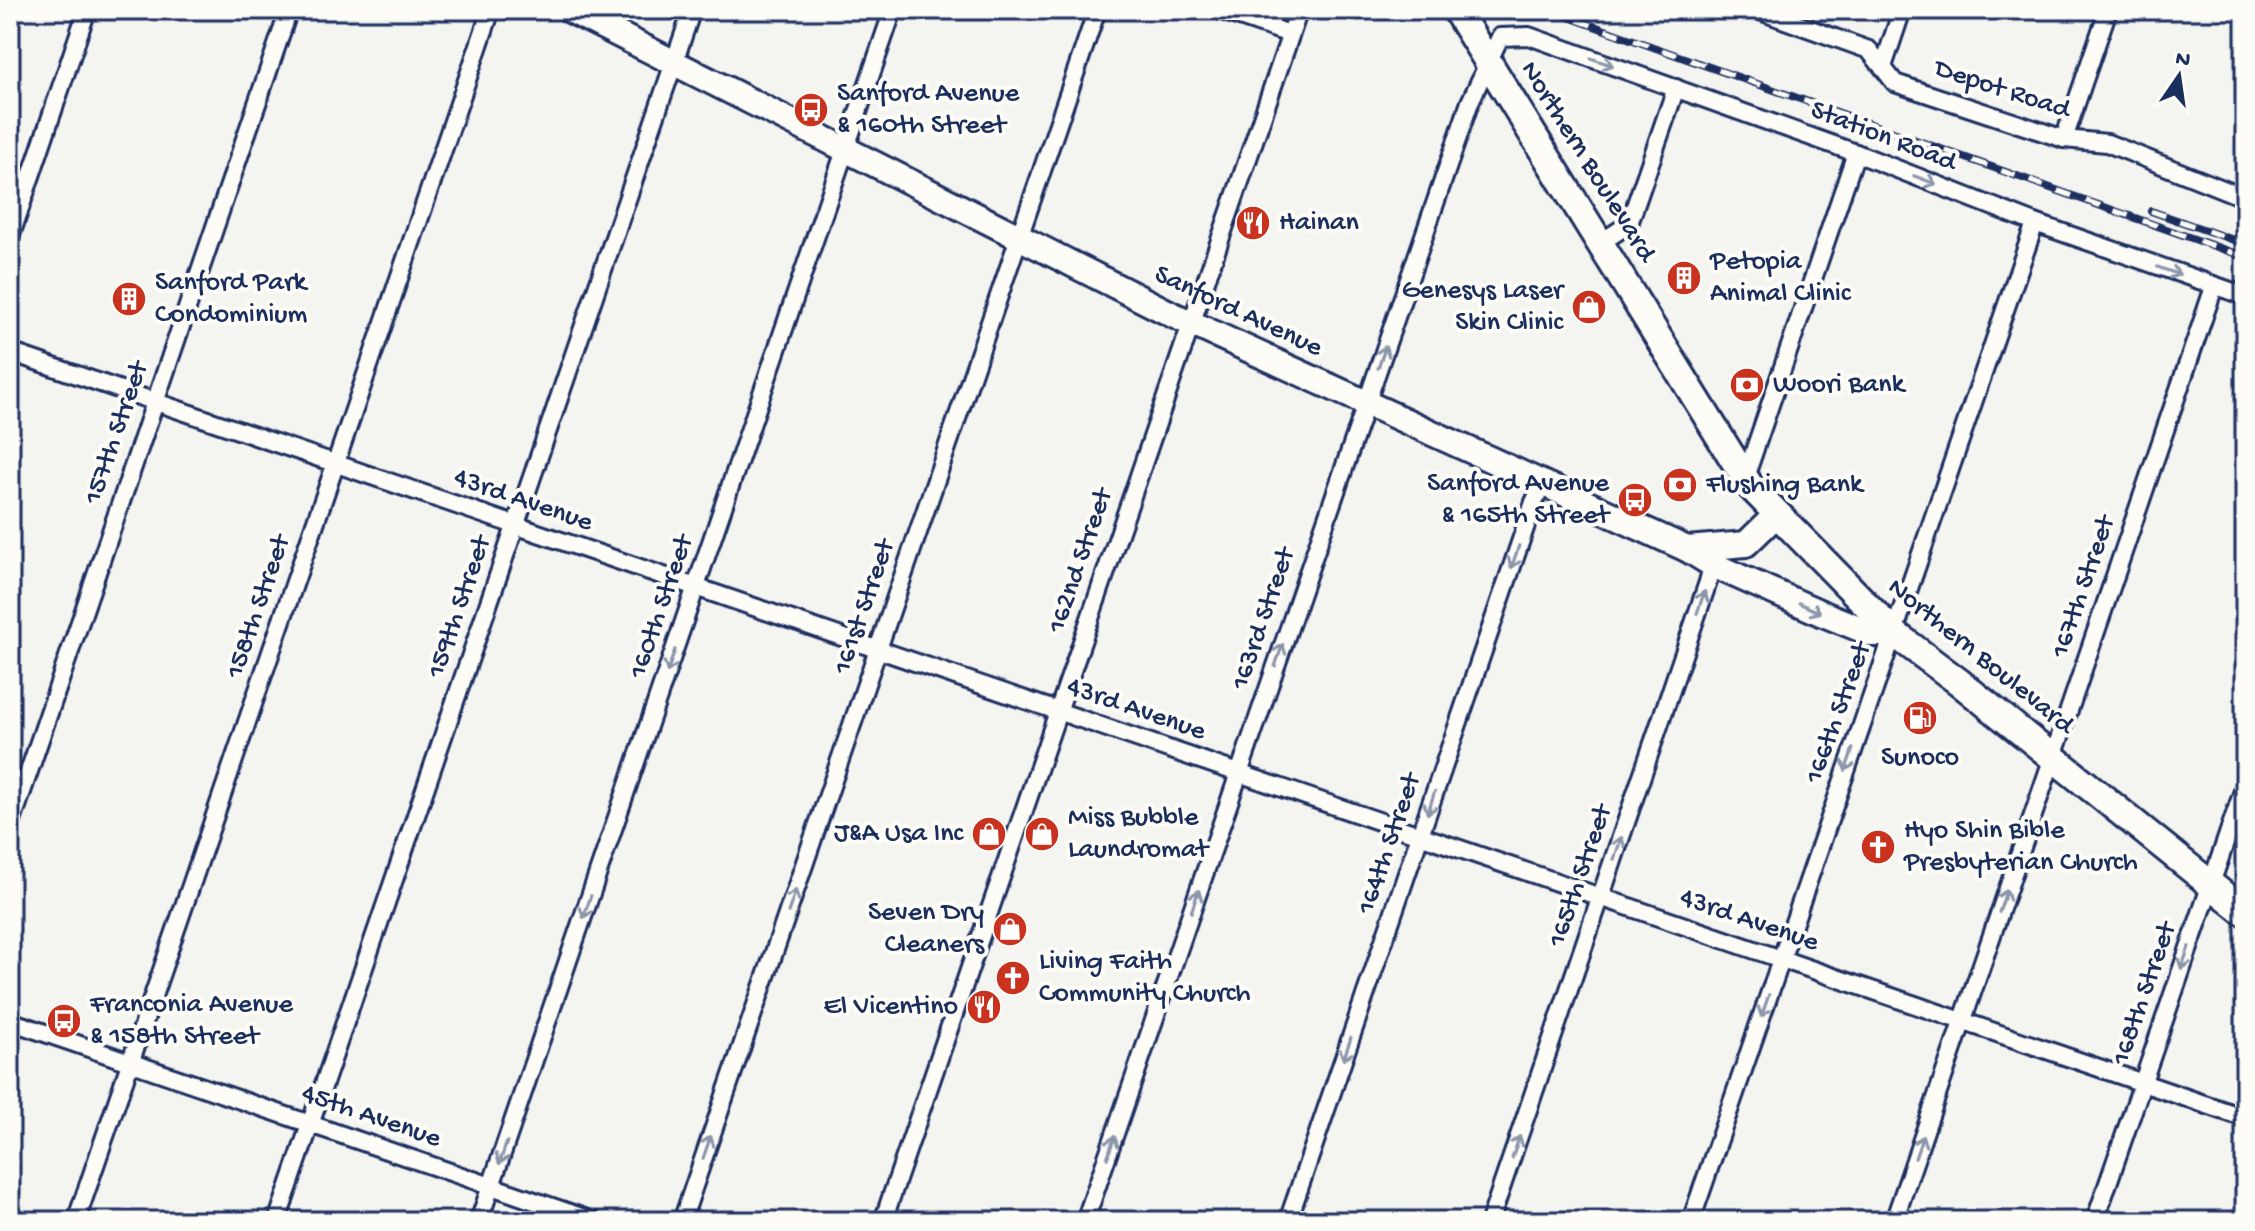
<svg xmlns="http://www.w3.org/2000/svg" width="2255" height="1231" font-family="'Gochi Hand',sans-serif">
<rect width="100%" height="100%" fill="#f4f4f1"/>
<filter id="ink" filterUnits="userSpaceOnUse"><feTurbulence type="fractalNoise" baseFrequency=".0125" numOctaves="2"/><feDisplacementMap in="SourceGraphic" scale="16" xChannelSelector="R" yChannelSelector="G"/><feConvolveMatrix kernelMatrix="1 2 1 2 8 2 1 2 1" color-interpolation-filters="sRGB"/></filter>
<g filter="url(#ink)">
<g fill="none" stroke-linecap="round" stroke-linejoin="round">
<g stroke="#1b2f5e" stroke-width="22">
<g id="street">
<polyline points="1219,10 1290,34"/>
<polyline points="1757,10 1869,50 1895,83 2064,139 2107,143 2245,198"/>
<polyline points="1883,67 1902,10"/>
<polyline points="2064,139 2108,10"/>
<polyline points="10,238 87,10"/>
<polyline points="1600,243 1629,224 1676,88"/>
<polyline points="10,352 2245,1118"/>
<polyline points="1745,478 1856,153"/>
<polyline points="10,827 289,10"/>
<polyline points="10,1021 593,1221"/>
<polyline points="76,1221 491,10"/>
<polyline points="277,1221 692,10"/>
<polyline points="479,1221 893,10"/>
<polyline points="682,1221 1097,10"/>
<polyline points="883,1221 1299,10"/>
<polyline points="1085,1221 1470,102 1500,37 1529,36 1856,153 2035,223 2245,296"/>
<polyline points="1288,1221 1534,502 1543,484"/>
<polyline points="1490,1221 1708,582 1715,555"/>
<polyline points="1691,1221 2035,223"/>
<polyline points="1894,1221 2214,287"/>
<polyline points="2095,1221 2245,785"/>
</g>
</g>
<g stroke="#1b2f5e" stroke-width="30">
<g id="secondary">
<polyline points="570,10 1173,315 1687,549 1713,565 1821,613 1873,634 1895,634"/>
<polyline points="1687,549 1746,544 1777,514"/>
</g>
</g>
<g stroke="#1b2f5e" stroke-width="32">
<polyline id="primary" points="1456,10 1750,486 1895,634 1959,682 2245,912"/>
</g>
<use href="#street" stroke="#fdfcf7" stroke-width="16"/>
<use href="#secondary" stroke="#fdfcf7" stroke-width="24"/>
<use href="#primary" stroke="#fdfcf7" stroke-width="26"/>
<g stroke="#1b2f5e" stroke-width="8">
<g id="rail">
<polyline points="1549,10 2245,257"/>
<polyline points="2151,211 2245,244"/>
</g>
</g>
<use href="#rail" stroke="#fdfcf7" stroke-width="5" stroke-dasharray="15" stroke-linecap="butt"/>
</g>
<defs><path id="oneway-shaft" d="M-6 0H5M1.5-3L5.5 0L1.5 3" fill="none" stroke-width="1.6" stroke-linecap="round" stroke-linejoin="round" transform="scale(2)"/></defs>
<g stroke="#8c96aa">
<use href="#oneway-shaft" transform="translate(1602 62) rotate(19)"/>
<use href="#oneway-shaft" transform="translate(1925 180) rotate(21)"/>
<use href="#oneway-shaft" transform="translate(2169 271) rotate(20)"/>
<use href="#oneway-shaft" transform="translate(1382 357) rotate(-71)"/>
<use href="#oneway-shaft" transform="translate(1515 557) rotate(109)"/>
<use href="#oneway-shaft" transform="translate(1701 602) rotate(-71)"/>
<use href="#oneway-shaft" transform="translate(1810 608) rotate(25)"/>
<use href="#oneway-shaft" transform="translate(1279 655) rotate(-71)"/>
<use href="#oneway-shaft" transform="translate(671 661) rotate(109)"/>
<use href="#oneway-shaft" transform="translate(1849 760) rotate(109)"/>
<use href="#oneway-shaft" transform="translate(1431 803) rotate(108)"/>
<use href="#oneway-shaft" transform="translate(1618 848) rotate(-71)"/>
<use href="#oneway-shaft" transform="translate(792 901) rotate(-71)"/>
<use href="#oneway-shaft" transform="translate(1195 901) rotate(-71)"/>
<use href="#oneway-shaft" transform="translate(2003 901) rotate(-71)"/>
<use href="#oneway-shaft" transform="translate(587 907) rotate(109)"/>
<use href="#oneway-shaft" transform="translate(2185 958) rotate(109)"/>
<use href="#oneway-shaft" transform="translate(1765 1006) rotate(109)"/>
<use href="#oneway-shaft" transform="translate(1347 1049) rotate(109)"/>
<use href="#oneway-shaft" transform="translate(707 1147) rotate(-71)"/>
<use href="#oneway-shaft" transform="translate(1111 1147) rotate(-71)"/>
<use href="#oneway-shaft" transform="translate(1516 1147) rotate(-71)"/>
<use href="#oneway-shaft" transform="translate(1919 1147) rotate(-71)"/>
<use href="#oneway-shaft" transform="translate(503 1153) rotate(109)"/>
</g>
</g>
<defs>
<g id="bus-disc" transform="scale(1.8)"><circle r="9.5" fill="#c8321e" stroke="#fdfcf7"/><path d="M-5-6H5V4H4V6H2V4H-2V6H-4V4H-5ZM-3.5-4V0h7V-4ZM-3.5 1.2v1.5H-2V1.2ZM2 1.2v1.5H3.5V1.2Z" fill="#fff"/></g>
<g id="restaurant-disc" transform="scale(1.8)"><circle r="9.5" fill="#c8321e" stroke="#fdfcf7"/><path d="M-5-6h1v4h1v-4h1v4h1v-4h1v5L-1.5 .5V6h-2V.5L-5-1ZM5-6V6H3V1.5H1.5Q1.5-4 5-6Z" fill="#fff"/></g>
<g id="building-disc" transform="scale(1.8)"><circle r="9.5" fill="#c8321e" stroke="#fdfcf7"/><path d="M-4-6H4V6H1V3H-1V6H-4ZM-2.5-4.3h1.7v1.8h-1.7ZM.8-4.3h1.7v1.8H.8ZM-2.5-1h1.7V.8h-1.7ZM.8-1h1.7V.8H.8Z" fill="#fff"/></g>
<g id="shop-disc" transform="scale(1.8)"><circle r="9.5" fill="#c8321e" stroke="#fdfcf7"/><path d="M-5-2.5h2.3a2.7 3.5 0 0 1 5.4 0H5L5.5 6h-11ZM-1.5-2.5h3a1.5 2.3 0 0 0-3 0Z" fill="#fff"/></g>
<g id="bank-disc" transform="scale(1.8)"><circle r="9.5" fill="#c8321e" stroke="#fdfcf7"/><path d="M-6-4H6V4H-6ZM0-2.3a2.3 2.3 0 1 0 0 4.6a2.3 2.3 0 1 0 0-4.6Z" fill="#fff"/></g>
<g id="fuel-disc" transform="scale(1.8)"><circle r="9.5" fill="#c8321e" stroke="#fdfcf7"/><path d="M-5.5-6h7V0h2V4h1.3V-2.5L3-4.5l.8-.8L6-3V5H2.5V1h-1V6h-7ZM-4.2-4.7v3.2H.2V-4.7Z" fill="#fff"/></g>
<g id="church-disc" transform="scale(1.8)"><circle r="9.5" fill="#c8321e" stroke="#fdfcf7"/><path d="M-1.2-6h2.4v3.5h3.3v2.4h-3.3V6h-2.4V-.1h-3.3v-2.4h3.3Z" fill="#fff"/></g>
</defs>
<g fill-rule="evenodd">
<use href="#bus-disc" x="811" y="110"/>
<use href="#restaurant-disc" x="1253" y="223"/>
<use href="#building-disc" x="1684" y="278"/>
<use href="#building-disc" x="129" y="299"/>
<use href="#shop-disc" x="1589" y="307"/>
<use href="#bank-disc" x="1747" y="385"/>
<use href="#bank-disc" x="1680" y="485"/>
<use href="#bus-disc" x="1635" y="500"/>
<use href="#fuel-disc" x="1920" y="718"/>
<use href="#shop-disc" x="989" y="834"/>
<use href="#shop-disc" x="1042" y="834"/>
<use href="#church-disc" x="1878" y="847"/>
<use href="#shop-disc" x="1010" y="929"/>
<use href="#church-disc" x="1013" y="978"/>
<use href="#restaurant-disc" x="984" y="1007"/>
<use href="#bus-disc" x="64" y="1021"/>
</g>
<g text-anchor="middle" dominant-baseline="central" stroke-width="8" stroke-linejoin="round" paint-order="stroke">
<g font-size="28" fill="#1b2f5e" stroke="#fdfcf7">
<text transform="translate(2002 90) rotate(18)">Depot Road</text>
<text transform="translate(1883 137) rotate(21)">Station Road</text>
<text transform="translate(1587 162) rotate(58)">Northern Boulevard</text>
<text transform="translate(1238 312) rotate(25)">Sanford Avenue</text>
<text transform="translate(117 433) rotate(-71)">157th Street</text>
<text transform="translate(523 501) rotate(19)">43rd Avenue</text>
<text transform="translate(1081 561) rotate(-71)">162nd Street</text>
<text transform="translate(2084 587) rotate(-71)">167th Street</text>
<text transform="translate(259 607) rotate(-71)">158th Street</text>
<text transform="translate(460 607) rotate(-71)">159th Street</text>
<text transform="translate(662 607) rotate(-71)">160th Street</text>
<text transform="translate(865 607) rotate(-71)">161st Street</text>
<text transform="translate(1264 619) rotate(-71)">163rd Street</text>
<text transform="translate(1980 657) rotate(39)">Northern Boulevard</text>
<text transform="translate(1136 710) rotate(19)">43rd Avenue</text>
<text transform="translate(1839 713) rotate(-70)">166th Street</text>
<text transform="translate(1390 844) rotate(-71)">164th Street</text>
<text transform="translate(1581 876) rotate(-71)">165th Street</text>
<text transform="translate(1749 921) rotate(19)">43rd Avenue</text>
<text transform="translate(2145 994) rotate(-71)">168th Street</text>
<text transform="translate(371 1117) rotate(19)">45th Avenue</text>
</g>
<g font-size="28" fill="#1b2f5e" stroke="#fdfcf7" text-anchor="start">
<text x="837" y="94">Sanford Avenue<tspan x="837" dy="32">&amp; 160th Street</tspan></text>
<text x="1279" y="223">Hainan</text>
<text x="1710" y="262">Petopia<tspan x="1710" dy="32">Animal Clinic</tspan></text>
<text x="155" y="283">Sanford Park<tspan x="155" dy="32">Condominium</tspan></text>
<text x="1563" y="291" text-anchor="end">Genesys Laser<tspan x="1563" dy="32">Skin Clinic</tspan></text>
<text x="1773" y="385">Woori Bank</text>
<text x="1609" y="484" text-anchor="end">Sanford Avenue<tspan x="1609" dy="32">&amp; 165th Street</tspan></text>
<text x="1706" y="485">Flushing Bank</text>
<text x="1920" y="758" text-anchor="middle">Sunoco</text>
<text x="1068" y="818">Miss Bubble<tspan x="1068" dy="32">Laundromat</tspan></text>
<text x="1904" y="831">Hyo Shin Bible<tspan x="1904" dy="32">Presbyterian Church</tspan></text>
<text x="963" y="834" text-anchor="end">J&amp;A Usa Inc</text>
<text x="984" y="913" text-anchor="end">Seven Dry<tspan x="984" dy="32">Cleaners</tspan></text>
<text x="1039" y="962">Living Faith<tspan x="1039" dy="32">Community Church</tspan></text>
<text x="90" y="1005">Franconia Avenue<tspan x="90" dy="32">&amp; 158th Street</tspan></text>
<text x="958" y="1007" text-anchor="end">El Vicentino</text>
</g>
</g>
<rect width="2255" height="1231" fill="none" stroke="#fdfcf7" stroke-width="40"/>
<rect x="20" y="20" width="2215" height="1191" fill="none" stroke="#1b2f5e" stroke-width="3" filter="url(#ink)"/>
<g transform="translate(2179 76) rotate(13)" stroke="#fdfcf7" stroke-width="6" paint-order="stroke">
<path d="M0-6L14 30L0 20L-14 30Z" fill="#1b2f5e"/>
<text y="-12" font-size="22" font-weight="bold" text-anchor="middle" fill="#1b2f5e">N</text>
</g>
</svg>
